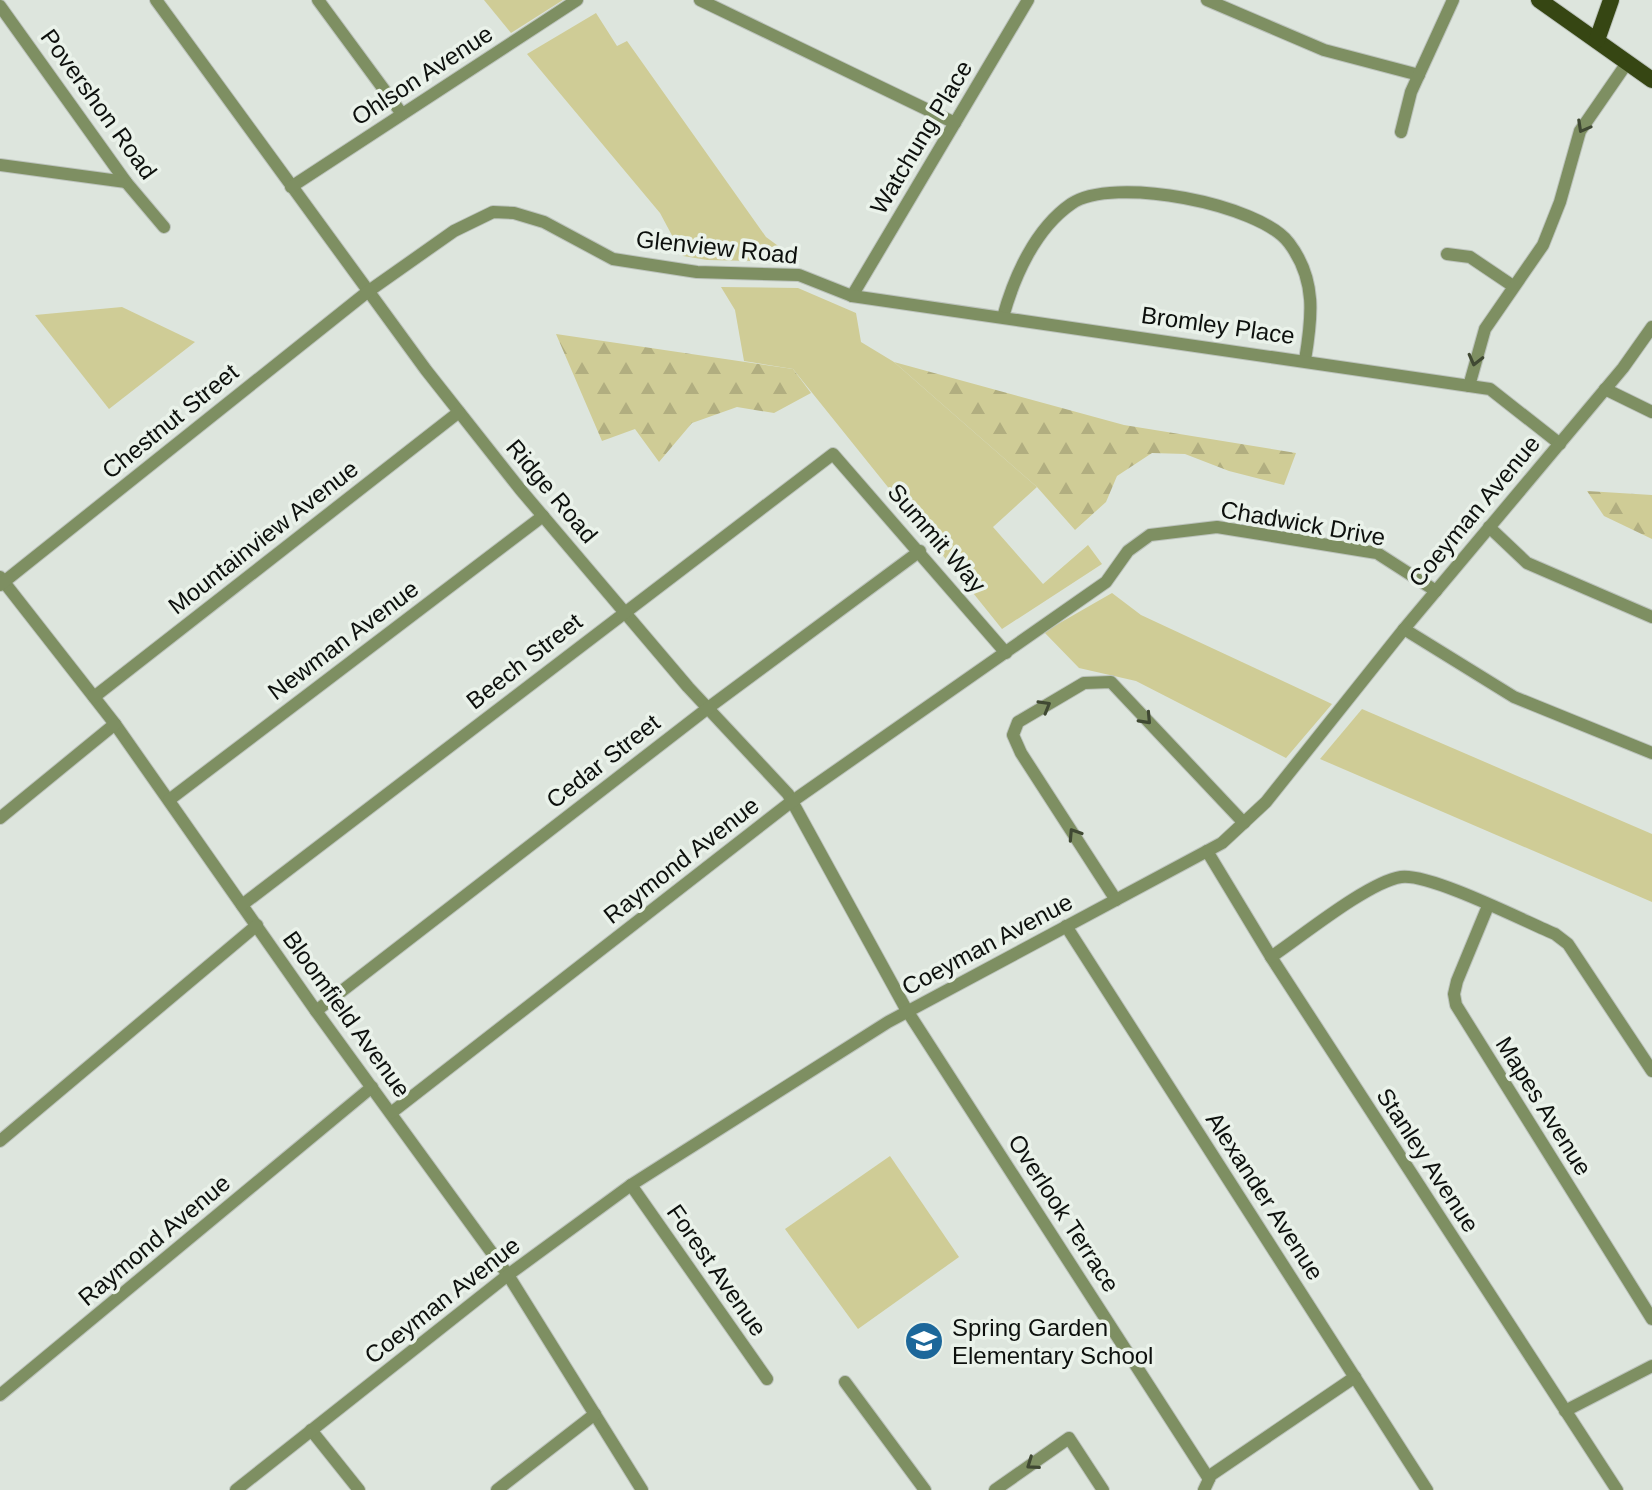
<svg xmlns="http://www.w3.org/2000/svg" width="1652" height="1490" font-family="Arial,sans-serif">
<defs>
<pattern id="forest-firs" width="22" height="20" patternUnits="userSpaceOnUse" patternTransform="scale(2)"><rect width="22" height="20" fill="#cfcc96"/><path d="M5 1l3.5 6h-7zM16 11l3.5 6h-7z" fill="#b1ae80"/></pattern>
</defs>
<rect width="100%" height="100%" fill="#dde5dd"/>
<g fill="#cfcc96">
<polygon points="484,0 563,0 511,33"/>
<polygon points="596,13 617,46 627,41 766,237 800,262 707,260 683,256 660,213 527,54"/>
<polygon points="721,287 798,288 856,313 861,342 894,362 1037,487 993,527 1043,584 1088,545 1102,564 1002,629 793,369 744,361 735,310"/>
<polygon points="122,307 195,342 109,409 35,315"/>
<polygon points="1112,593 1141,615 1332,704 1286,758 1136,681 1079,668 1044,632"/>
<polygon points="1362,709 1652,834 1652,902 1320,759"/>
<polygon points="890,1156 959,1257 858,1329 785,1229"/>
</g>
<g fill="url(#forest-firs)">
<polygon points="556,334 793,369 811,393 774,413 737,407 692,423 659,462 635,429 602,441"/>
<polygon points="894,362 1124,425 1296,453 1284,485 1229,471 1185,454 1152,453 1117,476 1106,502 1075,530 1037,487"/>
<polygon points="1587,491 1652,495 1652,539 1604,516"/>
</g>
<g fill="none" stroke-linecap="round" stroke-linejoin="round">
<g stroke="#bcc3bc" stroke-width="14">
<g id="minor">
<polyline points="156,0 426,370 520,489 688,687 788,794 906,1009 1209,1479"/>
<polyline points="318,0 402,114"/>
<polyline points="700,0 955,123"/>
<polyline points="1207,0 1324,50 1419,75"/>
<polyline points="0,6 126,182 164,227"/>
<polyline points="1401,132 1411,92 1453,0"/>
<polyline points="0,165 126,182"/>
<polyline points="291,187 577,0"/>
<polyline points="1447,254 1470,257 1513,286"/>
<polyline points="852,296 1028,0"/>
<path d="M1003,317C1014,277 1035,229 1071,204C1112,175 1260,204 1289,243C1317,280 1312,318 1305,360"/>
<polyline points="1469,386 1485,329 1543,245 1560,202 1580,131 1627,63"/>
<polyline points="1605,389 1652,412"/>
<polyline points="1489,527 1527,563 1652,617"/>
<polyline points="0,577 115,724 316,1011 508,1275 642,1490"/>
<polyline points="0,585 366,293 454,231 493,212 514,213 544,222 613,259 697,272 799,275 852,296 1490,389 1560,444"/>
<polyline points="1404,629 1514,697 1652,753"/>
<polyline points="94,697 459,412"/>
<polyline points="169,800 543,516"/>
<polyline points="0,818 115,724"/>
<polyline points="1207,851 1271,957 1617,1490"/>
<polyline points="1116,900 1021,753 1013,735 1018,722 1084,683 1111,682 1244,823"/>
<polyline points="242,905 833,454 1006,653"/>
<polyline points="1488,906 1457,981 1454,994 1456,1005 1652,1319"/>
<polyline points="1066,926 1427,1490"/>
<path d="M1271,957C1301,937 1368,882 1401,877C1430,873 1524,921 1555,934L1568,944L1652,1071"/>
<polyline points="316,1011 708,708 920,551"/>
<polyline points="391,1113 787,805 1106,582 1128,551 1150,535 1217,527 1377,553 1436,591"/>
<polyline points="0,1141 257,925"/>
<polyline points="631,1185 767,1379"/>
<polyline points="845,1382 925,1490"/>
<polyline points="0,1395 372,1087"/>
<polyline points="1565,1411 1652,1366"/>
<polyline points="311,1430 359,1490"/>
<polyline points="236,1490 508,1275 631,1185 888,1022 1222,843 1266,802 1404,629 1623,368 1652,327"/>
<polyline points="497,1490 595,1414"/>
<polyline points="995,1490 1069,1438 1103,1490"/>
<polyline points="1204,1490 1211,1475 1355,1377"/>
</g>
</g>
<g stroke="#bcc3bc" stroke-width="18">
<g id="major">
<polyline points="1539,0 1652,80"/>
<polyline points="1597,40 1611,0"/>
</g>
</g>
<use href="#minor" stroke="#7e8f62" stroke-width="12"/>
<use href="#major" stroke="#364613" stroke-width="16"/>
</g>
<defs><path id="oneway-chevron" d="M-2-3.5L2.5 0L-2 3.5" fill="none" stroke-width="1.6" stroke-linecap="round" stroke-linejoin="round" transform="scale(2)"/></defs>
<g stroke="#404933">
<use href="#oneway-chevron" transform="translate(1583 127) rotate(119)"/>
<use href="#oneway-chevron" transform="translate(1475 360) rotate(104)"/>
<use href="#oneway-chevron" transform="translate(1045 706) rotate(-30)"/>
<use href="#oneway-chevron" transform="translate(1146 719) rotate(47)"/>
<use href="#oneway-chevron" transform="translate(1074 834) rotate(-123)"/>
<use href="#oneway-chevron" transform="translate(1032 1464) rotate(145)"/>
</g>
<defs>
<g id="school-disc" transform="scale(2)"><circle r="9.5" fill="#1c679a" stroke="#eaf2ea"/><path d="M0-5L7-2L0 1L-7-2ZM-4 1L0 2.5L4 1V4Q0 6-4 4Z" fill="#fff"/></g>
</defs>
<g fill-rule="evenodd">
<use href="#school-disc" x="924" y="1341"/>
</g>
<g text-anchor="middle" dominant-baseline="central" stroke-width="7" stroke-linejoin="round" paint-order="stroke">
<g font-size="24" fill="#0d100d" stroke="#eaf2ea">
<text transform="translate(422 75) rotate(-33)">Ohlson Avenue</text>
<text transform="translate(99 104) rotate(54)">Povershon Road</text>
<text transform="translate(921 137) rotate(-59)">Watchung Place</text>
<text transform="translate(717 247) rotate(6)">Glenview Road</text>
<text transform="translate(1218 325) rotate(8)">Bromley Place</text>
<text transform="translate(170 421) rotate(-39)">Chestnut Street</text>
<text transform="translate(552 491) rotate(50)">Ridge Road</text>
<text transform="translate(1474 511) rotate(-50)">Coeyman Avenue</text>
<text transform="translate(1303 523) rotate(10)">Chadwick Drive</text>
<text transform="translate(263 537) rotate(-38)">Mountainview Avenue</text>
<text transform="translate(937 538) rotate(49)">Summit Way</text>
<text transform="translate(343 640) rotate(-37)">Newman Avenue</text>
<text transform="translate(524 661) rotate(-38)">Beech Street</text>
<text transform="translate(603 761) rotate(-38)">Cedar Street</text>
<text transform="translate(681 860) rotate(-38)">Raymond Avenue</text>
<text transform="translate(987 944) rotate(-28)">Coeyman Avenue</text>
<text transform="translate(347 1014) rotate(54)">Bloomfield Avenue</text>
<text transform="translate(1544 1106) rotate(58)">Mapes Avenue</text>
<text transform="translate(1428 1160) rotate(57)">Stanley Avenue</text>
<text transform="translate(1265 1196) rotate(57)">Alexander Avenue</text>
<text transform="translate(1064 1213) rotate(57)">Overlook Terrace</text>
<text transform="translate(154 1240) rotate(-40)">Raymond Avenue</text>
<text transform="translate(717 1270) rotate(55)">Forest Avenue</text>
<text transform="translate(442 1300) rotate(-38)">Coeyman Avenue</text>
</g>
<g font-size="24" fill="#0d100d" stroke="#eaf2ea" text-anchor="start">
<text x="952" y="1327">Spring Garden<tspan x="952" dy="28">Elementary School</tspan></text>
</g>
</g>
</svg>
